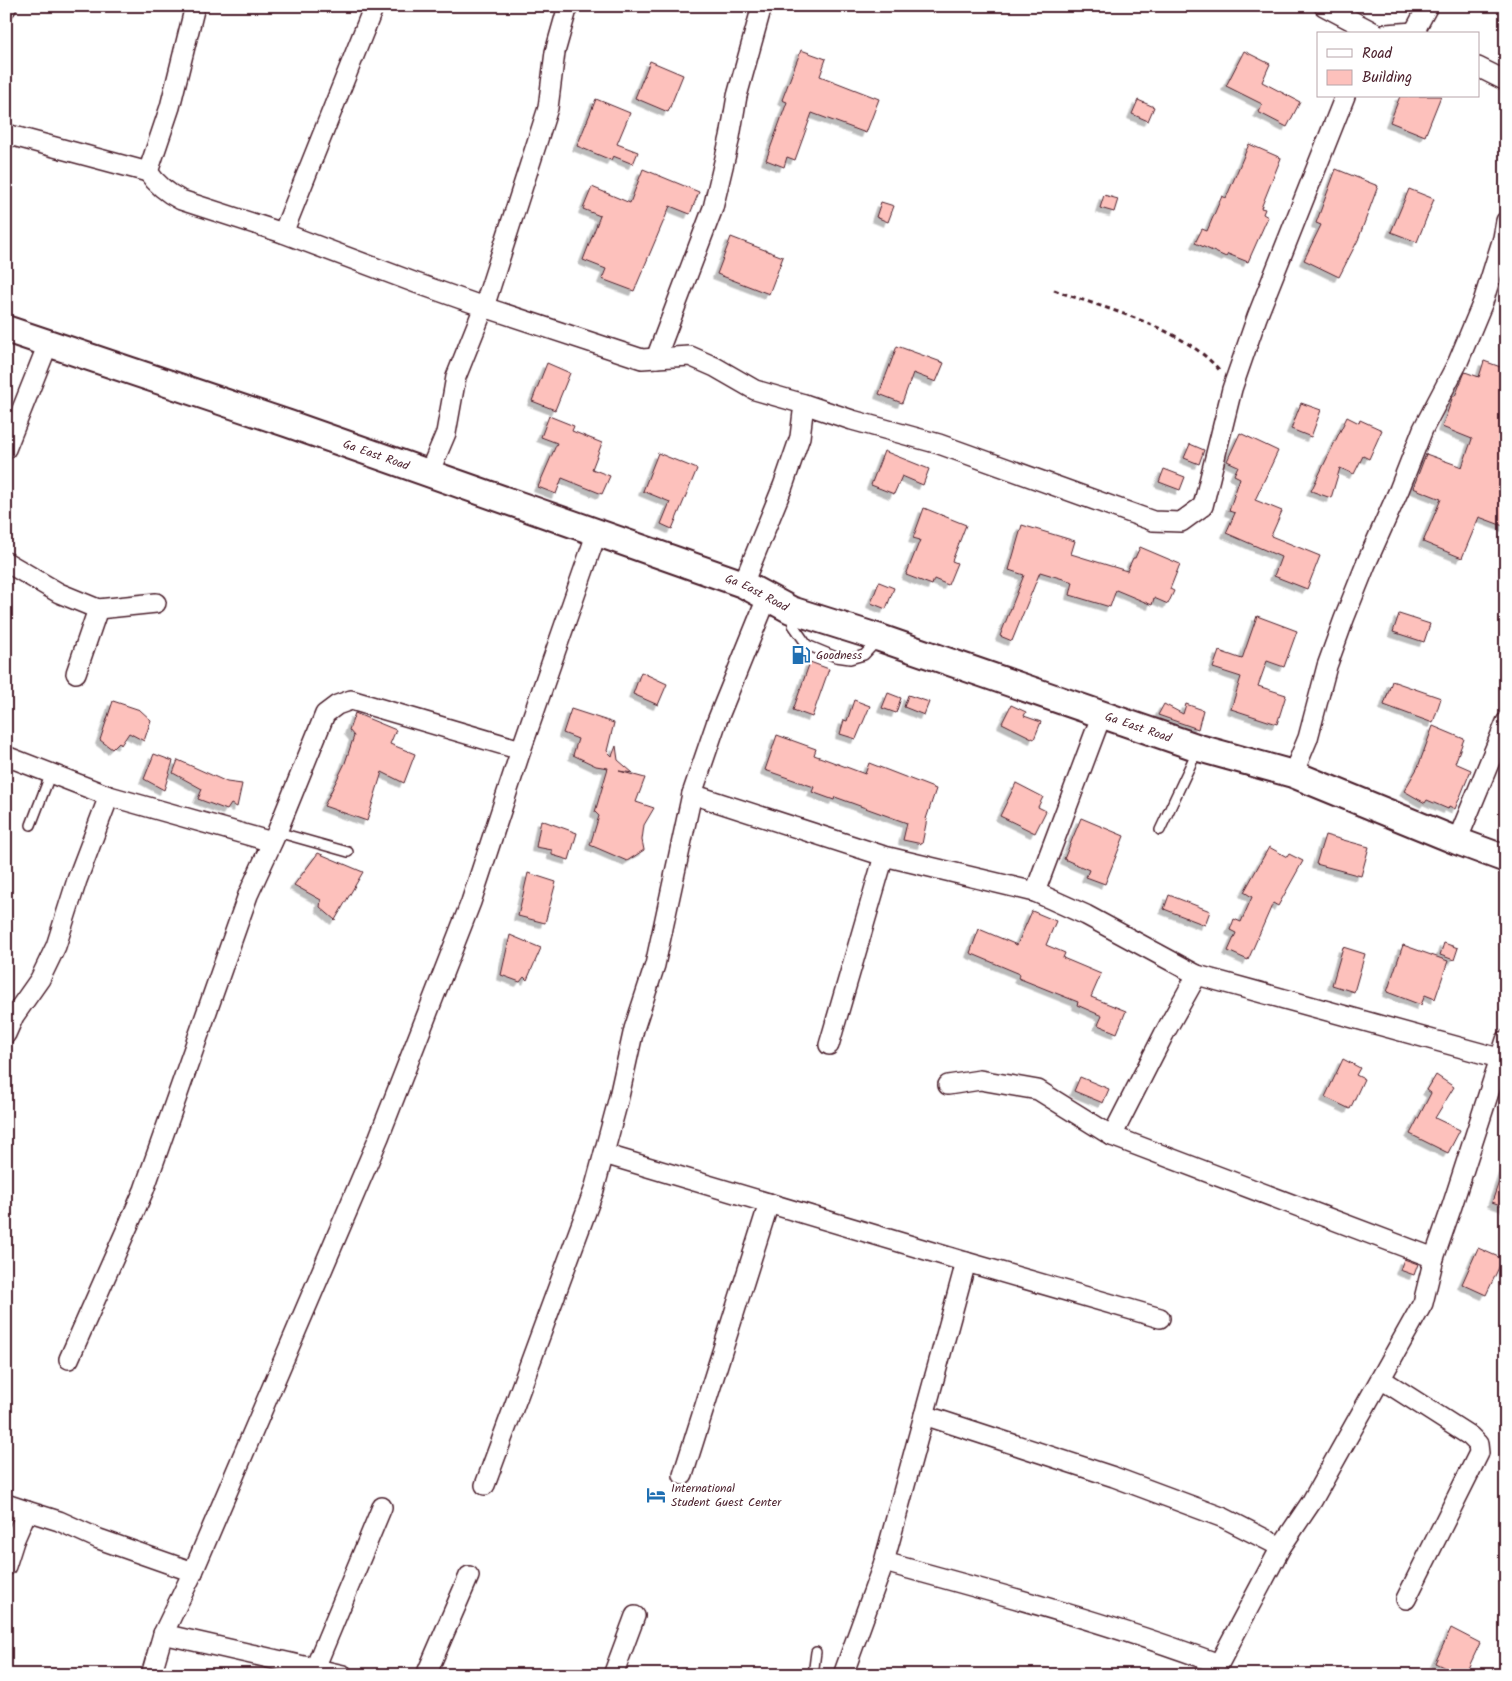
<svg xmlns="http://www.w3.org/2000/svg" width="1512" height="1681" font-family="Kalam,sans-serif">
<defs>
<filter id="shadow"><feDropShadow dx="-4.5" dy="4.5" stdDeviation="0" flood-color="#0004"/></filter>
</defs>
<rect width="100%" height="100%" fill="#fff"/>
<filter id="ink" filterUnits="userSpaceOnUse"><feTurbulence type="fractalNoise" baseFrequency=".02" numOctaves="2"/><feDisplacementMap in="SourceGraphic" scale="10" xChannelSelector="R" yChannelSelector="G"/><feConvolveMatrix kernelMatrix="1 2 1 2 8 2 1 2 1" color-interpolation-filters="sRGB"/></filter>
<g filter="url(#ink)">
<g fill="#fdc1bc" stroke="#4a1f2b" filter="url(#shadow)">
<polygon points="801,50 826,59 820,76 879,99 866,133 812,113 795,160 787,157 784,167 766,160 787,102 782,100"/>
<polygon points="1244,51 1270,64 1262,82 1300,102 1287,127 1258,112 1262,104 1226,86"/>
<polygon points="650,61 683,75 668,112 635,98"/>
<polygon points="1400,96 1441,96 1425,136 1390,122"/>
<polygon points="596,99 630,113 617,144 638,152 633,164 613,156 611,160 577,146"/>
<polygon points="1138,100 1154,107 1148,121 1132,114"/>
<polygon points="1249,144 1281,158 1261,208 1265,209 1263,214 1268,217 1248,262 1228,254 1226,257 1195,243 1202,229 1207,231 1222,196 1226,198"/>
<polygon points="643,169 699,192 690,214 670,206 634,291 602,279 606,269 583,260 600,216 583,209 592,187 630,203"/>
<polygon points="1336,169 1378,186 1358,240 1339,277 1304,260 1321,225 1316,223"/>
<polygon points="1409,189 1434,199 1417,242 1391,232"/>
<polygon points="1104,195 1118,199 1114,212 1100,208"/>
<polygon points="881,202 894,206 888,222 876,217"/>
<polygon points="731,237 783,257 769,294 717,274"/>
<polygon points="897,346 944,363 936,382 913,373 902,403 879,394"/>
<polygon points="1484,361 1506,369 1506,527 1479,517 1462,558 1423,542 1441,499 1413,488 1426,454 1462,467 1472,439 1442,427 1453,396 1455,396 1465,372 1479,377"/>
<polygon points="547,363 570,373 555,410 532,401"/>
<polygon points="1301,403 1321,410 1311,437 1291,429"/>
<polygon points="549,416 574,426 572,431 602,443 592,469 610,476 602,494 562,478 556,494 538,487 557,443 541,437"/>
<polygon points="1347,417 1359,423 1360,420 1382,430 1369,459 1363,456 1354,474 1340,468 1331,498 1311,491"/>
<polygon points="1240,433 1278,451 1255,500 1282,511 1271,536 1320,556 1307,589 1274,576 1281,557 1226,533 1235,513 1229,511 1240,478 1234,475 1238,466 1227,461"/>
<polygon points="1190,444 1204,450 1199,464 1184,458"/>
<polygon points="884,451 929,469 923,485 902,476 894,494 871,485"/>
<polygon points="658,453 697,469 672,529 661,524 670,502 643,491"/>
<polygon points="1164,469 1185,477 1180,490 1159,482"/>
<polygon points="924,508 966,525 952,561 957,563 948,585 934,579 932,585 906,575 920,540 913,538"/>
<polygon points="1022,525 1075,541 1071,554 1127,571 1133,558 1135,558 1140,547 1180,564 1170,589 1174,591 1168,604 1154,598 1152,605 1116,590 1110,607 1070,595 1073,582 1040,572 1012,641 1000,636 1024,575 1009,570"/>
<polygon points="879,582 894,588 886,609 871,603"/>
<polygon points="1399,614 1430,624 1424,642 1393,632"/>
<polygon points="1257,616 1297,631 1284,667 1267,661 1258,686 1286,695 1277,724 1231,709 1241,677 1213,668 1219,651 1242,659"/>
<polygon points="810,662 829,669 812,717 793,710"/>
<polygon points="641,672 667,684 658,705 633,694"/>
<polygon points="1392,681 1441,698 1433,723 1384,705"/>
<polygon points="888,693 901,698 896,713 882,708"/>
<polygon points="908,695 929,702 924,715 904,707"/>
<polygon points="854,700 870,706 856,739 840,734 844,720 847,721"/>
<polygon points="113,701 140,710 151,720 144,741 129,733 121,745 119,742 112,749 100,740"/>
<polygon points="1164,704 1183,714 1186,704 1203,710 1198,729 1158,715"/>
<polygon points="1011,705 1026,712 1024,716 1041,722 1034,739 1002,723"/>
<polygon points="571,709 614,723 607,751 612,756 616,746 618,760 633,773 619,771 645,778 636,802 654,808 644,825 642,840 644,850 627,861 590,845 599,816 595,812 608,768 596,766 573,755 578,739 563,733"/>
<polygon points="355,713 396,730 390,744 415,754 404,783 382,772 367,821 324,806 345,763 354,736 349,730"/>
<polygon points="1433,726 1464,739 1455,763 1471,770 1455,809 1449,806 1448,809 1427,800 1425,803 1404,791 1418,767"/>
<polygon points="777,735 816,749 814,755 865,774 869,763 936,789 926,819 927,819 922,844 903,840 907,823 835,797 834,800 812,792 814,787 765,770"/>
<polygon points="154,754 173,761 164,790 144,779"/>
<polygon points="178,760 227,782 242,784 237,807 231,804 227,810 198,799 202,789 173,773"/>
<polygon points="1016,783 1043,797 1038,807 1046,811 1035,833 1000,816"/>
<polygon points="1081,818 1124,836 1105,884 1086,877 1089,870 1064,859"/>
<polygon points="541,820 577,833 569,860 552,855 552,850 536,847"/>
<polygon points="1325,835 1369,847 1361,876 1316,864"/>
<polygon points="1269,847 1287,857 1289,854 1303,861 1278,906 1273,903 1248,960 1228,951 1236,933 1230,930 1234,919 1241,922 1252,897 1244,892"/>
<polygon points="318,853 363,872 335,920 320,907 321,900 294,885"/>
<polygon points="528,873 556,882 545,923 518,916"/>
<polygon points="1169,895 1210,911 1205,925 1164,909"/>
<polygon points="1032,911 1056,921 1046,945 1065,953 1063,958 1101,974 1091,997 1126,1011 1117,1033 1098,1025 1102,1016 1077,1005 1078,1002 1018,978 1020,974 970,953 979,929 1017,945"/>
<polygon points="510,935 541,948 527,980 524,977 520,982 501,975"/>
<polygon points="1444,943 1458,948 1454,960 1440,955"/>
<polygon points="1403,945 1448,961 1435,999 1425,995 1421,1005 1387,992"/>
<polygon points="1343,947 1365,954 1354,992 1332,985"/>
<polygon points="1343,1059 1360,1068 1356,1075 1364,1079 1350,1109 1325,1097"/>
<polygon points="1436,1075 1454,1087 1435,1118 1460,1130 1448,1153 1410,1134 1431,1093 1427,1090"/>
<polygon points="1080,1077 1109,1089 1103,1103 1074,1091"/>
<polygon points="1504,1167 1506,1167 1506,1207 1492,1202"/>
<polygon points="1478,1248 1503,1259 1486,1295 1462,1284"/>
<polygon points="1404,1259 1418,1264 1414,1275 1400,1270"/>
<polygon points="1451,1628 1480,1643 1465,1675 1460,1675 1435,1663"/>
</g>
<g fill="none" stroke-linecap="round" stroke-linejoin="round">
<g stroke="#4a1f2b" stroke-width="12">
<g id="lane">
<polyline points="792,613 793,625 807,645 836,657 850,659 864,655 878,640"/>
<polyline points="31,825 51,773"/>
<polyline points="1160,830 1198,749"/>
<polyline points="277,832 348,852"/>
<polyline points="813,1675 816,1652"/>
</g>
</g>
<g stroke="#4a1f2b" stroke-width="22">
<g id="street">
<polyline points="1324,6 1377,34"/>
<polyline points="6,8 7,6"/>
<polyline points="1414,32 1428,6"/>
<polyline points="1386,34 1414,32 1418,34"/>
<polyline points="1478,67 1506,81"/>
<polyline points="6,134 148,172 170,107 195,6"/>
<path d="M148,172C157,185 167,193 181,200L283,233L416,283L484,307L642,359L656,358"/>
<polyline points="283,233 374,6"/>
<polyline points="804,404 852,420 939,444 1153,521 1181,522 1203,506 1232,389 1257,317 1345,96"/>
<polyline points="6,449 48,344"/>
<polyline points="429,473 446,433 456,377 484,307 548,108 555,52 568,6"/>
<polyline points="6,562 59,593 98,609 156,603"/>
<polyline points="743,584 783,486 800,437 804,404 755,390 715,367 690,356 656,358 713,208 730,137 737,96 762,6"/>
<polyline points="76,673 98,609"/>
<polyline points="1102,714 1035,892 1086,915 1197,975 1164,1034 1112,1136"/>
<polyline points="6,756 109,796 272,842"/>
<polyline points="1293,774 1308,738 1327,666 1344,619 1366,564 1399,490 1423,429 1458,362 1483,302 1503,238 1506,221"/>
<polyline points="692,794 884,856 1035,892"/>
<polyline points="1457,841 1506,722"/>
<polyline points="1197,975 1506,1060"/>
<polyline points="6,1034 14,1016 40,979 56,946 77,880 109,796"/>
<polyline points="829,1045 884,856"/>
<polyline points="948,1085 980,1080 1038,1090 1112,1136 1434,1258"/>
<polyline points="604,1154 966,1262 1160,1318"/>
<path d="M966,1262L884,1562C997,1593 1109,1623 1219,1664"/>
<polyline points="69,1359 144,1190 248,895 277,832 325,714 337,705 351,700 521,750"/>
<polyline points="1381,1379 1470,1436 1478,1444 1479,1453 1406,1599"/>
<polyline points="924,1415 1114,1477 1224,1518 1281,1547"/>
<polyline points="683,1475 769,1203"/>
<polyline points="485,1485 594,1190 618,1101 634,1029 655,965 692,794 717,721 767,598"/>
<polyline points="6,1504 27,1511"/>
<polyline points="6,1566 14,1541 27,1511 59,1521 99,1539 193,1572"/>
<polyline points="163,1634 343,1675"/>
<polyline points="315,1668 382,1507"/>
<polyline points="151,1675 163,1634 193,1572 379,1137 471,902 521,750 597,532"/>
<polyline points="426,1675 469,1576"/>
<polyline points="613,1675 635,1616"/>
<polyline points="843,1675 884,1562"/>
<polyline points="1213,1675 1281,1547 1312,1501 1423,1303 1434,1258 1452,1206 1506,1040"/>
</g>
</g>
<g stroke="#4a1f2b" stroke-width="30">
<g id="secondary">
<path id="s1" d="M6,329L289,424L743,584L791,610L880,638L1199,748L1293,774L1457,841L1506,859"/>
</g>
</g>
<path stroke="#4a1f2b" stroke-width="3" stroke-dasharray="5 4" stroke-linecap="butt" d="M1054,290C1108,310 1184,327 1221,372"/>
<use href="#lane" stroke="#fff" stroke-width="9"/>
<use href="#street" stroke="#fff" stroke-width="19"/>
<use href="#secondary" stroke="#fff" stroke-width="26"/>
</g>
</g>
<defs>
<g id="fuel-bare" transform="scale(1.5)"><path d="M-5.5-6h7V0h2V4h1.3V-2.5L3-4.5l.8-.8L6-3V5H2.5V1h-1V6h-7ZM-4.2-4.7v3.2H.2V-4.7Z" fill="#1f6fb2" stroke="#fff" stroke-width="2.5" paint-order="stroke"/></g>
<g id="hotel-bare" transform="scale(1.5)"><path d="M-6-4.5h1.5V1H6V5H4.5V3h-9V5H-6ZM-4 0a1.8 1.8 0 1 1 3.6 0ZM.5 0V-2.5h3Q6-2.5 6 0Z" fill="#1f6fb2" stroke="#fff" stroke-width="2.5" paint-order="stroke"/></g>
</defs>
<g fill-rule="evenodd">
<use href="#fuel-bare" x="801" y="655"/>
<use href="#hotel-bare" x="656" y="1495"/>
</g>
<g text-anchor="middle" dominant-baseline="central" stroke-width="5" stroke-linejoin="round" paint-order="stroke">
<g font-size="12" fill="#4a1f2b" stroke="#fff">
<text stroke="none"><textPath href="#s1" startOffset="391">Ga East Road</textPath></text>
<text stroke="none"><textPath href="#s1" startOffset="796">Ga East Road</textPath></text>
<text stroke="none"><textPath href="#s1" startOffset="1201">Ga East Road</textPath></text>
</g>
<g font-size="12" fill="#4a1f2b" stroke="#fff" text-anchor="start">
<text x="816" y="655">Goodness</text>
<text x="671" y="1488">International<tspan x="671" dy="14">Student Guest Center</tspan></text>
</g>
</g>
<rect width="1512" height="1681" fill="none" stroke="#fff" stroke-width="25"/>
<rect x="12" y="12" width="1487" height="1656" fill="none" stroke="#4a1f2b" stroke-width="2" filter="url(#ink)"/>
<rect x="1317" y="32" width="162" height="65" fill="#ffffff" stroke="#b7a5aa"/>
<rect x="1327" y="49" width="25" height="8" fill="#ffffff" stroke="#b7a5aa"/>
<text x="1362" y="58" font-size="15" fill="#4a1f2b">Road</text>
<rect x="1327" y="70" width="25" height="15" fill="#fdc1bc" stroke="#b7a5aa"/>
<text x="1362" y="82" font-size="15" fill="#4a1f2b">Building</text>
</svg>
